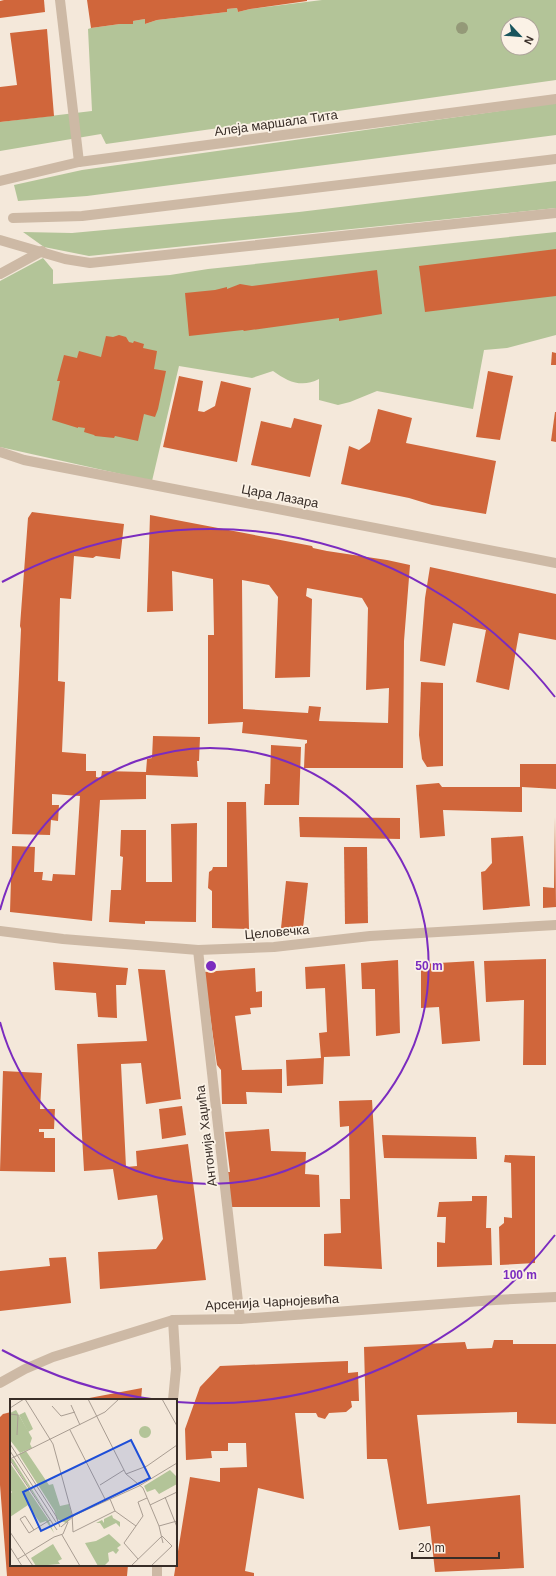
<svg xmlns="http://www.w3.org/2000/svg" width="556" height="1576" font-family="Arial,sans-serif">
<rect width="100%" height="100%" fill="#f4e8da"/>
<g fill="#b3c498" fill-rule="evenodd">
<path d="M556,0V80L106,144L101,134L0,151V122L92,111L88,29L91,28L120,24H133V21L145,19V24L157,20L227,12V9L237,8L238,12L250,9L322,0ZM508,24H532V48H508Z"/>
<polygon points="556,103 556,135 87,196 18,201 14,185 82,170"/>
<polygon points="556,181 556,208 89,256 44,247 23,232 72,233 299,212"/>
<path d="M556,232V335L507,348L484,350L473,409L377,391L350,402L338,405L319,400V379C302,388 288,382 273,371L252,378L179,366L152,481L0,447V281L43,258L53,270V284L170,275L208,269Z"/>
</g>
<g fill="#d0663b" fill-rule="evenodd">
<polygon points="4,0 44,0 45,12 0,18 0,1"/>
<polygon points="87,0 307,0 307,1 250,9 238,12 237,8 227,9 227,12 157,20 145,24 145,19 133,21 133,24 120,24 91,28"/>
<polygon points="47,29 54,116 0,122 0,87 17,85 10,33"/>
<polygon points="556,249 556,296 425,312 419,266"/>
<polygon points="377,270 382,314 339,321 339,318 244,331 243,330 189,336 185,293 215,290 227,287 227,289 240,284 252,286"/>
<polygon points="119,335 126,337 129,342 133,343 134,341 144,344 143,348 157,351 154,369 166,371 158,409 155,417 144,414 138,441 115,436 114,438 95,436 94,435 84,432 85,428 78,427 78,428 52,420 60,381 57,381 64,355 77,358 79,351 101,357 106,336 113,337"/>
<polygon points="552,352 556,353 556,365 551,365"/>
<polygon points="488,371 513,376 500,440 476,437"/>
<polygon points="179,376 203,381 198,411 204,412 215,406 221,381 251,388 237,462 163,447"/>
<polygon points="378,409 412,418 406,443 496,461 486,514 432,505 409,498 341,484 349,446 359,450 370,442"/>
<polygon points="555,412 556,412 556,442 551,441"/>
<polygon points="294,418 322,425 310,477 251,465 261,421 291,428"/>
<polygon points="32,512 124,524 120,559 96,556 93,558 74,556 71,599 60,598 58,681 65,682 62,752 86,754 86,771 96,771 96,777 101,778 102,771 146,772 147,759 152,758 153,736 200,737 199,761 197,761 198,777 146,775 146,799 100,800 92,921 10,912 12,846 35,847 34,872 43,872 42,880 52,881 53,874 75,875 80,796 52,794 52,805 59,805 58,821 51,820 50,835 12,834 21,629 20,626 28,518"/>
<path d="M150,515L312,546L313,548L327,551L387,560L410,565L404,641L403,768H304L305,744L307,743V740L242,733L243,722L208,724V635H214L213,579L172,571L173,611L147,612ZM242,580L269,585L278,597L275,678L310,677L312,599L306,596L307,588L362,598L368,608L366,690L389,688L388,723L319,721L321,707L309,706L308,713L243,709Z"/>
<polygon points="430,567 556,594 556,640 519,633 509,690 476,682 486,630 453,623 445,666 420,661 425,598"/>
<polygon points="421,682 443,683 443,766 427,767 422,759 419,735"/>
<polygon points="271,745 301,747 299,805 264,805 265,784 270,784"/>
<polygon points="520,764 556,764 556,789 522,787 522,812 443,810 445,836 420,838 416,785 439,783 442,787 520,787"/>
<polygon points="227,802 246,802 249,929 212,928 212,891 208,888 209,872 212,870 213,867 227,867"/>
<polygon points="299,817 400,818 400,839 300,837"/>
<polygon points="555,817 556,907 543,908 543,887 554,888"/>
<polygon points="197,823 196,922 145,921 145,924 109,922 111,890 121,890 123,857 120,856 121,830 146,830 146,882 172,882 171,824"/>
<polygon points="523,836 530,906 483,910 481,872 485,871 492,863 491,838"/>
<polygon points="344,847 367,847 368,923 345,924"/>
<polygon points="286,881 308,883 303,928 281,928"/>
<polygon points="546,959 546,1065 523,1065 524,1000 486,1002 484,961"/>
<polygon points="398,960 400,1033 376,1036 375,989 362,989 361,963"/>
<polygon points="474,961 480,1041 442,1044 439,1007 421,1008 421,964"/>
<polygon points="53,962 128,968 126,985 116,985 117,1018 98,1017 96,993 55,990"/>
<polygon points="345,964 350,1056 324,1057 323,1084 287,1086 286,1060 321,1058 319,1033 327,1032 325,988 306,989 305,967"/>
<polygon points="255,968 256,992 262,991 262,1007 250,1008 251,1014 235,1016 242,1070 282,1069 282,1093 246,1092 247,1104 222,1104 221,1070 217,1065 204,972"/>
<polygon points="138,969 165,970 181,1099 146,1104 141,1063 121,1064 126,1167 137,1166 136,1151 188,1144 206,1280 100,1289 98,1252 156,1249 163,1239 157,1195 118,1200 113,1169 84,1171 77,1044 147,1041"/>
<polygon points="3,1071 42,1073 40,1109 55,1109 54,1129 39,1129 39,1132 44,1132 44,1138 55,1138 55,1172 0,1171"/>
<polygon points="372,1100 382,1269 324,1266 324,1234 341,1233 340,1199 350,1199 349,1126 340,1127 339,1101"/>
<polygon points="182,1106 186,1135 162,1139 159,1109"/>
<polygon points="269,1129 271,1151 306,1152 305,1174 319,1175 320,1207 231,1207 228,1172 230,1172 225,1132"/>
<polygon points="382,1135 476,1137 477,1159 384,1158"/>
<polygon points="505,1155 535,1156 535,1263 500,1265 499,1227 504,1223 504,1217 512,1218 511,1163 504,1162"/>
<polygon points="472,1196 487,1196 486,1228 491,1228 492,1265 437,1267 437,1242 445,1243 446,1217 437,1217 439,1202 472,1201"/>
<polygon points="66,1257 71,1303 0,1311 0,1271 50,1266 49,1258"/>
<polygon points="494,1340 513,1340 513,1344 556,1344 556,1424 517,1423 517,1412 417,1415 427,1504 520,1495 524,1568 435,1572 430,1526 399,1530 387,1459 367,1459 364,1347 465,1342 467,1349 492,1348"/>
<polygon points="348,1361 348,1373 358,1372 359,1401 351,1401 352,1407 346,1412 329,1413 325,1419 318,1417 316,1413 295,1413 304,1499 258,1488 245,1571 254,1573 254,1576 174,1576 190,1477 220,1482 220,1468 247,1467 246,1443 228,1443 228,1451 211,1451 212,1458 186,1460 185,1429 200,1387 220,1366"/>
<polygon points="142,1388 141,1400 84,1400 84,1399"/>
<polygon points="11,1412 11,1565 128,1565 127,1576 7,1576 0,1485 0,1417 3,1414"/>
</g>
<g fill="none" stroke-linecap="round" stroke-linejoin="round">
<polyline stroke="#cdb9a5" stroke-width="10" points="60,0 79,162"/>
<polyline stroke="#cdb9a5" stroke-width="10" points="13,218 82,216 556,159"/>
<g stroke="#cdb9a5" stroke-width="10">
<polyline points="0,452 24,460 556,563"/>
<polyline points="0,931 63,939 198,950 274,947 370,936 556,925"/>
<polyline points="198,950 240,1319"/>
<polyline points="173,1400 176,1369 173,1320"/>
<polyline points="157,1576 157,1565"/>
</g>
<g stroke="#cdb9a5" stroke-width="10">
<polyline points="0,181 79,162 556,99"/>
<polyline points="0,240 65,259 90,263 556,213"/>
<polyline points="0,274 42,251"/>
<polyline points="0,1383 25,1369 53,1357 173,1320 240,1319 495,1300 556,1297"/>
</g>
</g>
<circle fill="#949978" cx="462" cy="28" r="6"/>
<g fill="none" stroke="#7b2cbf" stroke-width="2">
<path d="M0 910A218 218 0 1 1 0 1022"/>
<path d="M555 1235A437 437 0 0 1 177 1402M158 1400A437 437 0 0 1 2 1350M2 582A437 437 0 0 1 555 697"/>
</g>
<g text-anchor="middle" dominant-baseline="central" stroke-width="3.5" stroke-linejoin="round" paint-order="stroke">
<g font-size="13" fill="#382d27" stroke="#fbf2e6">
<text transform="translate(276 123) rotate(-8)">Алеја маршала Тита</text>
<text transform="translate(280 496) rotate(11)">Цара Лазара</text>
<text transform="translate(277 932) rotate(-5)">Целовечка</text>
<text transform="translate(206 1136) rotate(-97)">Антонија Хаџића</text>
<text transform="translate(272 1302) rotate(-3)">Арсенија Чарнојевића</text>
</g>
</g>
<g transform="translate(10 1399)">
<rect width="167" height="167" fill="#f4e8da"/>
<path d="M6,11L22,39L20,45L22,49L10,54L0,41V14ZM129 33a6 6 0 1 1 12 0a6 6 0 1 1-12 0ZM16,52L39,86L43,85L50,107L59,105L62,117L56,124L47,120L44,111L11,59L9,55ZM0,60H3L43,124ZM0,64L38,120L44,134L36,122L30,124L18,106L0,118V95L2,93L0,91ZM102,116L103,119L110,123V128L106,124L94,130L90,124H86L92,121L94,124V120ZM99,135L111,146L107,149L109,151L106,155L103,152L98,154L99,162L94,167H88L75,144L86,142Z" fill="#b3c498"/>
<path d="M15,13L23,30L18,33L9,16ZM160,71L167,78V85L149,95L145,90L137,93L134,87ZM43,145L52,160L48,162L50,165L26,167L21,159Z" fill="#b3c498"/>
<path fill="none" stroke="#a99d92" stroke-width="1" d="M15,0L43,45L62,115L63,133L105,112M78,0L116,75L133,89L149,127L153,144M152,0L167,27M61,6L70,26M42,7L51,17L65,13M0,9L14,0M0,15L8,16L7,36M60,31L96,102M0,45L46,117L50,128M0,52L46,123M0,60L95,13L109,0M0,61L47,131M116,75L137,67L167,46M90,86L114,71M155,98L167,128M100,100L105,112L126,127M140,106L167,93M149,127L167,122M51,128L65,116L129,87L167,64M24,131L15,117L10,120L19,134L40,121M0,133L23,167M52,136L70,167M0,148L12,167M8,160L44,138L53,135L58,123M128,160L114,144L133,117L128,103L137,99M121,167L152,137L162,147L141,167"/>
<path fill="#1d4ed8" fill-opacity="0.15" stroke="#1d4ed8" stroke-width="2" d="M121,41L140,79L31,132L13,93Z"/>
<rect width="167" height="167" fill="none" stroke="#382d27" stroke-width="2"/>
</g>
<circle cx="211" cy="966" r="6" fill="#7b2cbf" stroke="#fbf2e6" stroke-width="2"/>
<g font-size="12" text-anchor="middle" font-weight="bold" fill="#7b2cbf" stroke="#fbf2e6" stroke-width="3.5" stroke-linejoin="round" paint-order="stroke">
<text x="429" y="970">50 m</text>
<text x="520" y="1279">100 m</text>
</g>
<g transform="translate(520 36) rotate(116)"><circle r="19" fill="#fbf2e6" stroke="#ada39a"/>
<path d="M0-3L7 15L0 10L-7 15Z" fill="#19555d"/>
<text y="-6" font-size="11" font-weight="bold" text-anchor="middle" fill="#382d27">N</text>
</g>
<path d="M412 1552v6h87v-6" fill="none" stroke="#382d27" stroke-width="2"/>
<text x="418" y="1552" font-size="12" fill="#382d27" stroke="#fbf2e6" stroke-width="3" paint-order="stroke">20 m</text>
</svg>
